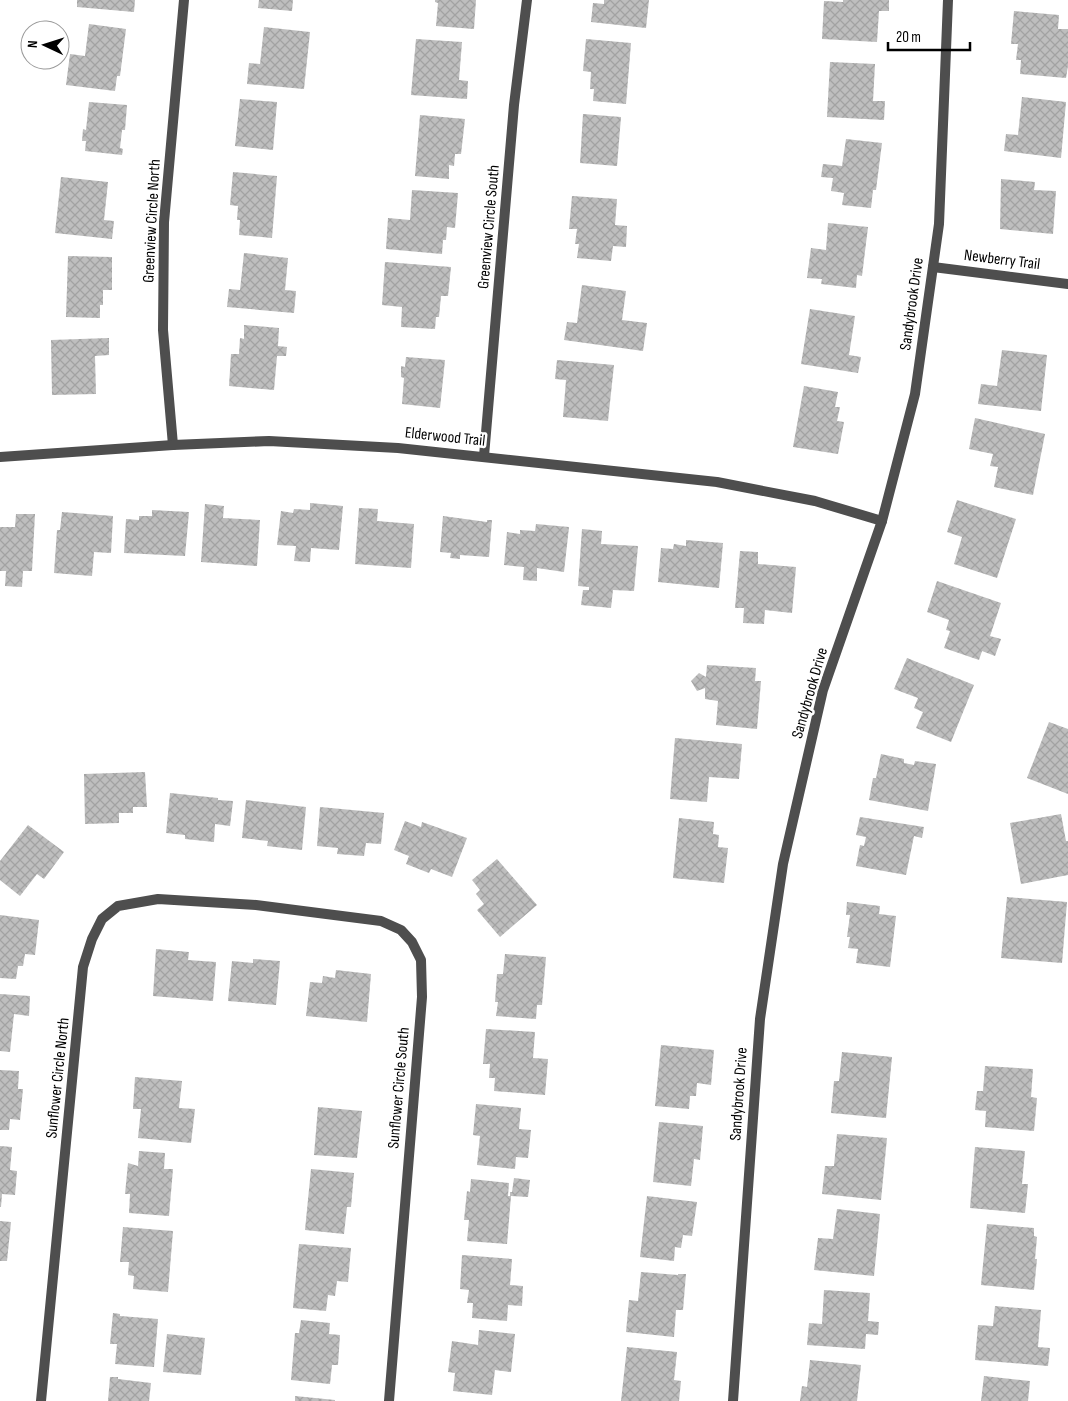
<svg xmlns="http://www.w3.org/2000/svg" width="1068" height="1401" font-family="'Sofia Sans Condensed',sans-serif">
<defs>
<pattern id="building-cross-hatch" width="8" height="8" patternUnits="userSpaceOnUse" patternTransform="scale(1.25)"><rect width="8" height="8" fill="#bebebe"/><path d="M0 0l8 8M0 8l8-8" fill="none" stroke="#a2a2a2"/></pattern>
</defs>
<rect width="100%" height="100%" fill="#fff"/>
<g fill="url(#building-cross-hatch)">
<polygon points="77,0 135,0 134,12 77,7"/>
<polygon points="259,0 293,0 292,11 258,8"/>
<polygon points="435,0 476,0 474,29 436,26 438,3 435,2"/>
<polygon points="604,0 649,0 646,28 591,22 593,3 604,4"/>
<polygon points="843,0 889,0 889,11 879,11 877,42 822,39 824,1 843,2"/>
<polygon points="1014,11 1059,15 1058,29 1068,29 1068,66 1066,78 1020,74 1021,60 1016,60 1018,44 1011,44"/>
<polygon points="89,24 126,29 120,76 117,76 115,91 66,85 70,54 85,56"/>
<polygon points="264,27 310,32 304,89 247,84 249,63 260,64"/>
<polygon points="416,39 462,42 459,80 468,81 467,99 411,95"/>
<polygon points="586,39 631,43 626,104 593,101 594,89 590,89 591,72 583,71"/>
<polygon points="830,62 875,64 873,101 885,101 884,120 827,117"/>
<polygon points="1022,97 1066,102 1061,158 1004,151 1006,134 1018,135"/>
<polygon points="240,99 277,102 273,150 235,146"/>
<polygon points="89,102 127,105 125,130 122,130 120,148 123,149 122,155 85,151 86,141 82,141 83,129 86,130"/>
<polygon points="583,114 621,117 617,166 580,163"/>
<polygon points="420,115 465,119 461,154 455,154 454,166 449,165 449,179 415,176"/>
<polygon points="846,139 882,143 876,190 873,190 871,208 842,205 844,193 831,191 833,178 821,177 823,164 842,166"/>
<polygon points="233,172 277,176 272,238 239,235 240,220 237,220 238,206 230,205"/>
<polygon points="61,177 108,182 104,220 114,221 112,239 55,233"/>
<polygon points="1001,179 1035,182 1034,190 1056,191 1053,234 1000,229"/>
<polygon points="412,190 458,193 455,228 447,227 446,240 443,240 442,254 386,249 388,218 410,220"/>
<polygon points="572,196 617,199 615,225 627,226 626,247 613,246 611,261 577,258 579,244 575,244 577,229 569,229"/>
<polygon points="828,223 868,227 862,276 857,275 856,288 821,284 822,279 807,278 811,248 826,250"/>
<polygon points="244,253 288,258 285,290 296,291 294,313 227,307 229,289 240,290"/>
<polygon points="68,256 112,257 112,290 103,290 103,305 100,305 100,318 66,317"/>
<polygon points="385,262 451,267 448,296 441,296 439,317 436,317 435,329 401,327 402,307 382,305"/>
<polygon points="582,285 626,291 622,320 647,323 643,351 564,340 567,322 577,323"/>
<polygon points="810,309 855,316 849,355 861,357 858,373 801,364"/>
<polygon points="244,325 279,328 278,346 287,347 286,356 277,356 274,390 229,386 231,354 239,354 240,338 244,339"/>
<polygon points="109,338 109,355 95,356 96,394 52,395 51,340"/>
<polygon points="1002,350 1047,355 1041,411 978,404 981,384 997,386"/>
<polygon points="406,357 445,360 440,408 402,404 404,378 401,377 401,366 405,367"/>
<polygon points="557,360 614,365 608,421 563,417 566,380 555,379"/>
<polygon points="804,386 838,392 835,407 840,407 837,421 844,422 838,454 793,447"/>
<polygon points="975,418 1045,434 1033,495 994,487 998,467 990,466 993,454 969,449"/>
<polygon points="957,500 1016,519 997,578 954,564 962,537 947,532"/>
<polygon points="310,503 343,506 339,550 311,548 310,562 294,561 296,546 277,545 281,511 293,513 294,509 310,510"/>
<polygon points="205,504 224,506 223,518 260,520 257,566 201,562"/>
<polygon points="359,508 378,509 377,521 414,524 411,568 355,564"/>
<polygon points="152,510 189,512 185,556 124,553 126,519 139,520 139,516 152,516"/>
<polygon points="62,512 113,516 111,553 94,552 92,576 54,573 57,530 60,530"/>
<polygon points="16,514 35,514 32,571 23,571 22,587 5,586 6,571 0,571 0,527 15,527"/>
<polygon points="443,516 487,522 487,520 492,520 489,557 460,555 460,559 450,558 451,553 440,552"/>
<polygon points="536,524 569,527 564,572 537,568 537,581 523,580 524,567 504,565 507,532 520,534 520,530 535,531"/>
<polygon points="582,529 602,531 601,544 638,546 634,591 613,590 611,608 581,605 583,590 589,590 589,587 578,586"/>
<polygon points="686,540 723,543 719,588 658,582 661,548 673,549 674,544 686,546"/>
<polygon points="740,551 758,552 758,564 796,567 792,613 765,610 764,624 743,623 744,608 735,608"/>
<polygon points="937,581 1001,603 990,636 1001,639 995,656 982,651 979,660 944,648 950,631 946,630 949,620 927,612"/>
<polygon points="907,658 974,685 951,742 916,728 923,712 914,708 918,698 894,689"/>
<polygon points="707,665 756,668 755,681 761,681 757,729 716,725 718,701 705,699 705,688 697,691 691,681 699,673 706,677"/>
<polygon points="1049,722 1068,729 1068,794 1027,778"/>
<polygon points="675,738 742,744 739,779 709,777 707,802 670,799"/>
<polygon points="881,754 904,759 904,763 914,765 915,761 936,764 928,811 869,800 873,778 876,778"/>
<polygon points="145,772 147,807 133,807 133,813 119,813 119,823 85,824 84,774"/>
<polygon points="170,793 218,798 218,800 233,801 230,826 215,824 214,842 185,839 185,835 166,833"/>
<polygon points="246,800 306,807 302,850 267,846 268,841 242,838"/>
<polygon points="320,807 384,813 381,844 366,843 364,856 337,854 338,848 317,846"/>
<polygon points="1061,814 1066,841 1068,841 1068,875 1021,884 1010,823"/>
<polygon points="860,817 924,827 922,838 914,836 906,875 856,866 860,845 864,846 866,837 856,835"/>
<polygon points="679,818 714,822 713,834 719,835 718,847 728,848 724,883 673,878"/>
<polygon points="405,821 421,827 422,822 467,838 452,877 431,869 429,873 406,864 409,856 394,850"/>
<polygon points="28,825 64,852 44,879 37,874 20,896 0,880 0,861"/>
<polygon points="497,859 537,905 500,937 477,910 484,904 476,894 480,890 472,880"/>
<polygon points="1007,897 1067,902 1062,963 1001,958"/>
<polygon points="847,902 880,906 879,914 896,916 890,967 856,963 858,949 848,948 850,937 847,937 850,915 846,915"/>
<polygon points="0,915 39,920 35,955 25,954 23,966 18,966 16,979 0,978"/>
<polygon points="156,949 189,952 188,960 216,962 213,1001 153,996"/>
<polygon points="505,954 546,957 542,1005 537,1005 536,1019 496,1016 498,1002 495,1002 497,974 503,974"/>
<polygon points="253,959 280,961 276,1005 228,1001 232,961 253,963"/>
<polygon points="336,970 371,974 367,1022 306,1016 310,982 322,983 323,976 335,978"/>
<polygon points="0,994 30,996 29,1016 14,1014 10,1052 0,1051"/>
<polygon points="486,1029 535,1032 533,1058 548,1059 545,1095 494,1091 495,1078 489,1078 490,1064 483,1064"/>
<polygon points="661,1045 714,1050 711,1085 697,1083 696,1096 690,1096 689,1109 655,1106"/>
<polygon points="842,1052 892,1057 886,1118 831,1113 834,1081 839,1081"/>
<polygon points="985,1066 1033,1069 1031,1097 1037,1098 1034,1131 985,1127 986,1111 975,1110 977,1091 983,1091"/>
<polygon points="0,1070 19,1071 18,1089 23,1089 20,1120 10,1119 9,1130 0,1130"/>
<polygon points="135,1077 182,1081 179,1108 195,1109 191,1143 138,1138 141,1109 133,1109"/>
<polygon points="476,1104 521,1108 519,1129 531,1130 528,1158 516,1157 515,1169 477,1165 480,1136 473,1135"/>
<polygon points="318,1107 362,1111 357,1158 314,1155"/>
<polygon points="659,1122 703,1126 700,1160 694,1159 691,1186 653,1182"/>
<polygon points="837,1134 887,1138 881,1200 822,1194 825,1166 834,1166"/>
<polygon points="0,1146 12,1147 10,1170 17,1171 15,1195 2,1194 1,1207 0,1207"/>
<polygon points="975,1147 1025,1151 1022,1184 1028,1184 1025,1213 970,1208"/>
<polygon points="139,1151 165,1153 164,1169 173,1169 169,1216 129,1213 130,1194 125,1194 128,1163 138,1166"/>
<polygon points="311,1169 354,1173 351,1207 347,1207 344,1234 305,1230"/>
<polygon points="514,1178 530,1180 528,1197 511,1196 507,1244 467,1241 469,1220 464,1220 467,1191 470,1192 471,1179 509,1183 508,1196 510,1196 510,1192 512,1192"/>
<polygon points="647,1196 697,1202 692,1236 683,1235 681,1248 675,1247 674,1261 640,1257"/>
<polygon points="837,1209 880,1214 874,1276 814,1270 818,1238 833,1239"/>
<polygon points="0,1221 11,1222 7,1261 0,1261"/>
<polygon points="987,1224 1034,1228 1034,1236 1037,1237 1035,1259 1037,1259 1034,1290 981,1285"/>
<polygon points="123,1227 173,1231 168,1292 133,1289 134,1276 128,1275 129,1262 120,1262"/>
<polygon points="299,1244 351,1248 348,1282 337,1281 335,1296 328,1295 326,1311 293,1308"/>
<polygon points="462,1255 512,1259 510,1285 523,1286 522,1306 508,1305 507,1321 472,1318 473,1303 467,1303 469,1290 460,1289"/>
<polygon points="641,1272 678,1275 678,1274 686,1274 683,1310 676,1310 674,1337 626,1332 629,1300 638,1301"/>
<polygon points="824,1290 870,1293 868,1321 879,1322 878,1335 866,1334 865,1349 807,1345 809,1323 822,1324"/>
<polygon points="995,1306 1041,1310 1038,1347 1050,1348 1048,1366 975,1360 978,1325 993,1326"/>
<polygon points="113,1313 120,1314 120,1316 158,1319 154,1367 115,1364 117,1344 110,1344"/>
<polygon points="301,1320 330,1323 329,1334 340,1335 338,1365 332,1365 330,1384 291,1380 295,1333 299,1333"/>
<polygon points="479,1330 515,1334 511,1372 495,1370 492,1395 453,1391 455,1373 448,1372 452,1341 478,1345"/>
<polygon points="167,1334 205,1338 201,1375 163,1372"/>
<polygon points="627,1347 677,1352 674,1380 681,1381 679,1401 621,1401"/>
<polygon points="810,1360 861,1365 857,1401 800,1401 802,1386 807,1387"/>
<polygon points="984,1376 1030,1381 1028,1401 981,1401"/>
<polygon points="110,1377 118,1377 118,1379 151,1383 149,1401 108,1401"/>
<polygon points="295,1396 335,1400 335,1401 295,1401"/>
</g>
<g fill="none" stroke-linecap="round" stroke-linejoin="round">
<g stroke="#4e4e4e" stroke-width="10">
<polyline points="933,267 1068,284"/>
<polyline points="173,445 163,330 164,222 184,0"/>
<polyline points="484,456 514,105 527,0"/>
<polyline points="0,457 173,445 269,441 398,448 717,482 815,501 882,521"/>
<polyline points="41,1401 83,967 92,939 102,919 118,906 158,899 256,905 381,921 401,930 412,942 421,960 422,997 389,1401"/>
<polyline points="733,1401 760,1019 783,864 823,690 882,521 915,394 939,224 948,0"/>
</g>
</g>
<g text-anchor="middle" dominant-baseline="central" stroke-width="5" stroke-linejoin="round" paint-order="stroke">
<g font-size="16" fill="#000" stroke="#fff">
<text transform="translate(152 221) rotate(-87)">Greenview Circle North</text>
<text transform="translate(489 227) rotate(-85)">Greenview Circle South</text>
<text transform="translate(1002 260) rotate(7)">Newberry Trail</text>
<text transform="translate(912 304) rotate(-82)">Sandybrook Drive</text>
<text transform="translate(445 437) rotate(6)">Elderwood Trail</text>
<text transform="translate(810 693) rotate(-74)">Sandybrook Drive</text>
<text transform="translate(58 1078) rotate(-84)">Sunflower Circle North</text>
<text transform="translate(399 1088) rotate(-85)">Sunflower Circle South</text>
<text transform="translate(739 1094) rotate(-86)">Sandybrook Drive</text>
</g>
</g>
<g transform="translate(45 45) rotate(274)"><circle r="24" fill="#ffffff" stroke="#999999"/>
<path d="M0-4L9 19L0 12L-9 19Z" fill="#000000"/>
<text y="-8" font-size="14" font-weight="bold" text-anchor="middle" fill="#000000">N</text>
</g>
<path d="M888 42v8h82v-8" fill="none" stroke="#000000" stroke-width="2.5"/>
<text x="896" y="42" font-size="15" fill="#000000" stroke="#ffffff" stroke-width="4" paint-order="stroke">20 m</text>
</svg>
